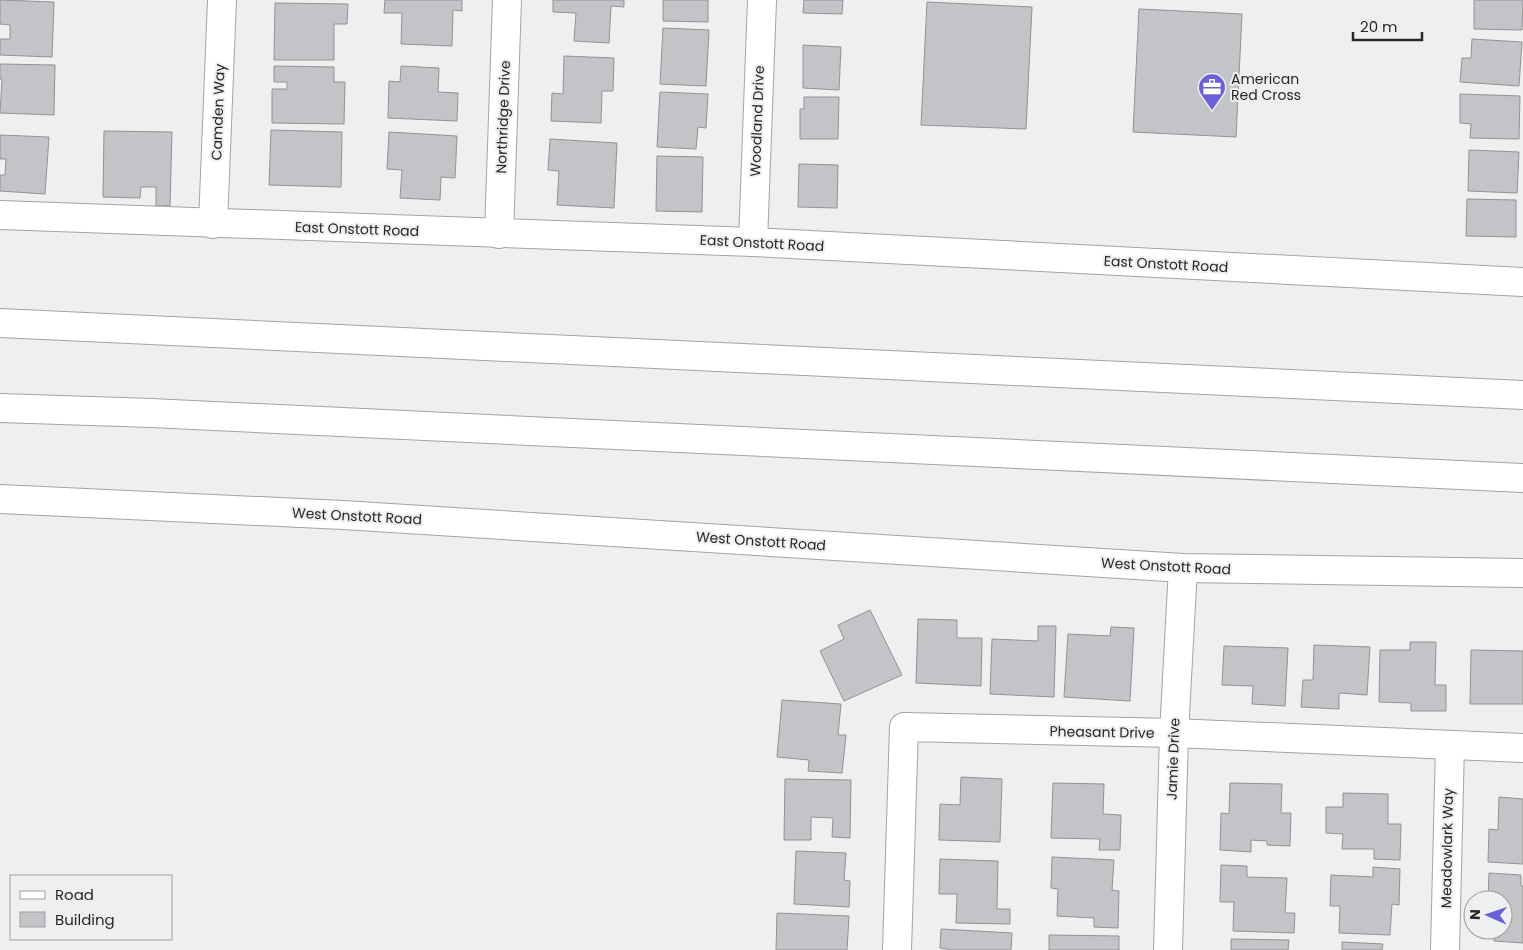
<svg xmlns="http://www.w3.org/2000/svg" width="1523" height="950" font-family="Poppins,sans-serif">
<rect width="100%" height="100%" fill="#edf0ee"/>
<g fill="#c3c4c7" stroke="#929295">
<polygon points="0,0 54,2 52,57 0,55 0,39 10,39 10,25 0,24"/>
<polygon points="385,0 462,0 462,11 453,10 452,46 401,44 402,13 384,13"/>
<polygon points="553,0 624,0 624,7 611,6 609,43 574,41 576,13 553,12"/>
<polygon points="663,0 708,0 708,22 663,21"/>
<polygon points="804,0 843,0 842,14 803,13"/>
<polygon points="1474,0 1523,0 1522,30 1474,29"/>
<polygon points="927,2 1032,7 1026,129 921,125"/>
<polygon points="275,3 348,4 347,24 334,24 334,60 274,60"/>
<polygon points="1139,9 1242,14 1236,137 1133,132"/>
<polygon points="663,28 709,30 706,86 660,84"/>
<polygon points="1472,39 1522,42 1519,86 1460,82 1462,58 1471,58"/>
<polygon points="803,45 841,47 839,90 803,88"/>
<polygon points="564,56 614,58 613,91 602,91 601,123 551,121 552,93 563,94"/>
<polygon points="0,64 55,65 54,115 0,113 2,79 0,79"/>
<polygon points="274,66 334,67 334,82 345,82 344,124 272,123 272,89 287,89 287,82 274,82"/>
<polygon points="401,66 439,68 438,92 458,93 457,121 388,118 389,81 400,82"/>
<polygon points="660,92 708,94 706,128 698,127 696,149 657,147"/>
<polygon points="1460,94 1520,96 1519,139 1470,138 1471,124 1460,123"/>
<polygon points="804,97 839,97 838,139 800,139 800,109 804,109"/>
<polygon points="271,130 342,132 341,187 269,185"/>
<polygon points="104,131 172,132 170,206 156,206 156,187 141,187 140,198 103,197"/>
<polygon points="389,132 457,136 455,178 441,177 440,200 400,198 402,170 387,169"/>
<polygon points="0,135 49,137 45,194 0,191 0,175 5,175 6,159 0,159"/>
<polygon points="550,139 617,143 614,208 557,205 559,171 548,170"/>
<polygon points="1469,150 1519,152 1517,193 1468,191"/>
<polygon points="657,156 703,157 702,212 656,211"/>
<polygon points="799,164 838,165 837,208 798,207"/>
<polygon points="1467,199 1516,200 1516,237 1466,236"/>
<polygon points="870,610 902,675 844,701 820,651 844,639 838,625"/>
<polygon points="918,619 957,620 957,638 982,638 981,686 916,683"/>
<polygon points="1038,626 1056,626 1054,697 990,694 992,639 1038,641"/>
<polygon points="1111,627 1134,628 1130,701 1064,697 1068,634 1110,636"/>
<polygon points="1410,642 1436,642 1435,685 1446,685 1446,711 1411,711 1411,703 1379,702 1380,650 1410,650"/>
<polygon points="1314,645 1370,647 1367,695 1339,693 1339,709 1301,707 1303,680 1313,680"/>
<polygon points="1224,646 1288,648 1285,706 1252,704 1253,686 1222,685"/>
<polygon points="1471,650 1523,651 1523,704 1470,704"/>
<polygon points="782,700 841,704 838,735 846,735 842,773 808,771 809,760 777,757"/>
<polygon points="961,777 1002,779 1000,842 939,840 940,804 960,805"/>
<polygon points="785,779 851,780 850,838 832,837 833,818 811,817 811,840 784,840"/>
<polygon points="1053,783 1104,784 1103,814 1121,815 1120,850 1099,850 1100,839 1051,838"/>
<polygon points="1230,783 1282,784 1281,813 1291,813 1290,846 1267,845 1267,841 1251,840 1251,852 1220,850 1221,813 1229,814"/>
<polygon points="1343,793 1388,794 1388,824 1401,824 1400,860 1374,859 1374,849 1342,849 1343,834 1326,833 1326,807 1343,807"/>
<polygon points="1499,797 1523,799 1523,864 1488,862 1489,829 1498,830"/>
<polygon points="796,851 846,853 844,880 850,881 849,907 794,904"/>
<polygon points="1052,857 1114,860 1112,890 1119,891 1118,928 1094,927 1094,918 1057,916 1058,889 1051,888"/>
<polygon points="940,859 998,861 997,909 1010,909 1010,924 956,923 957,894 939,894"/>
<polygon points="1221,865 1247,866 1247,877 1287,878 1285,913 1295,913 1294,933 1233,931 1234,902 1220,902"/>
<polygon points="1373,867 1400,869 1399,905 1392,904 1390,935 1339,933 1340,906 1330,906 1331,875 1373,877"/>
<polygon points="1489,873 1521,875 1521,886 1523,886 1523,943 1494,941 1495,930 1503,930 1503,900 1488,900"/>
<polygon points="777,913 849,916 847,950 776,950"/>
<polygon points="941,929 1012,933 1011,950 953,950 940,948"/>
<polygon points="1049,935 1119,936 1119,950 1049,950"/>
<polygon points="1231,939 1289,940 1288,950 1231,950"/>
<polygon points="1342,942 1383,944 1382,950 1342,950"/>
</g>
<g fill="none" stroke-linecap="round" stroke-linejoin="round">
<g stroke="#a2a5a3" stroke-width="30">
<g id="minor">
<polyline points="0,215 753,242 1523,282"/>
<polyline points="213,224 222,0"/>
<polyline points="499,234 507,0"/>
<polyline points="753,242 762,0"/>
<polyline points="0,499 343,515 1183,568 1523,573"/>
<polyline points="897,950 904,727 1174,733 1523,748"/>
<polyline points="1168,950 1174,733 1183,568"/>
<polyline points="1445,950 1450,745"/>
</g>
</g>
<g stroke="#a2a5a3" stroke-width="30">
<g id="highway">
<polyline points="0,323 1523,395"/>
<polyline points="0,408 151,413 1523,478"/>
</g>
</g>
<use href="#minor" stroke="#fff" stroke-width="28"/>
<use href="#highway" stroke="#fff" stroke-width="28"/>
</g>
<defs>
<g id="office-pin" transform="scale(1.4375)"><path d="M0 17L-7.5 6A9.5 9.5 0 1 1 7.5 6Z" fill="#6a60da" stroke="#edf0ee"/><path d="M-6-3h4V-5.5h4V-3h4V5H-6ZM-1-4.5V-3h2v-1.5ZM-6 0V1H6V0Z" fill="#fff"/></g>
</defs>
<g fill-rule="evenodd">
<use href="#office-pin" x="1212" y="87"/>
</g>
<g text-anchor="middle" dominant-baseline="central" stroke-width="4" stroke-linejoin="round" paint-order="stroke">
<g font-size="14" fill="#262726" stroke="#edf0ee" text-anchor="start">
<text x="1231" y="79">American<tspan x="1231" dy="16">Red Cross</tspan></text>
</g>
<g font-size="14" fill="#262726" stroke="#edf0ee">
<text transform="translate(218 112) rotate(-88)">Camden Way</text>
<text transform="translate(503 117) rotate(-88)">Northridge Drive</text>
<text transform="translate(757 121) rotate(-88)">Woodland Drive</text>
<text transform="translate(357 229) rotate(2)">East Onstott Road</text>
<text transform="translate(762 243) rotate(3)">East Onstott Road</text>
<text transform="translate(1166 264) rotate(3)">East Onstott Road</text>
<text transform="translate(357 516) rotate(3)">West Onstott Road</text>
<text transform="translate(761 541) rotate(4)">West Onstott Road</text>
<text transform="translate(1166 566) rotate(3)">West Onstott Road</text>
<text transform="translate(1102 732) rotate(1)">Pheasant Drive</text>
<text transform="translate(1173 759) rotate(-88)">Jamie Drive</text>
<text transform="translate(1447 848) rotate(-89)">Meadowlark Way</text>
</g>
</g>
<rect x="10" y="875" width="162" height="65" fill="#edf0ee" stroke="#9da09e"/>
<rect x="20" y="891" width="25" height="8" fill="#ffffff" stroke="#9da09e"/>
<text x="55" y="900" font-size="15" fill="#262726">Road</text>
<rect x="20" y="912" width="25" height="15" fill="#c3c4c7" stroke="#9da09e"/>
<text x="55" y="925" font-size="15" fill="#262726">Building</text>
<g transform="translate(1488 915) rotate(272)"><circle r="24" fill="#edf0ee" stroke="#9da09e"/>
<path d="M0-4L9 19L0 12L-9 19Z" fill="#6a60da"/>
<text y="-8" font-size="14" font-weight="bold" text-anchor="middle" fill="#262726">N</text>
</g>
<path d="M1353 32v8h69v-8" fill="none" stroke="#262726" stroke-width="2.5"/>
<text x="1360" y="32" font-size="15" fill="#262726" stroke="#edf0ee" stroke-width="4" paint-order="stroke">20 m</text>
</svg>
